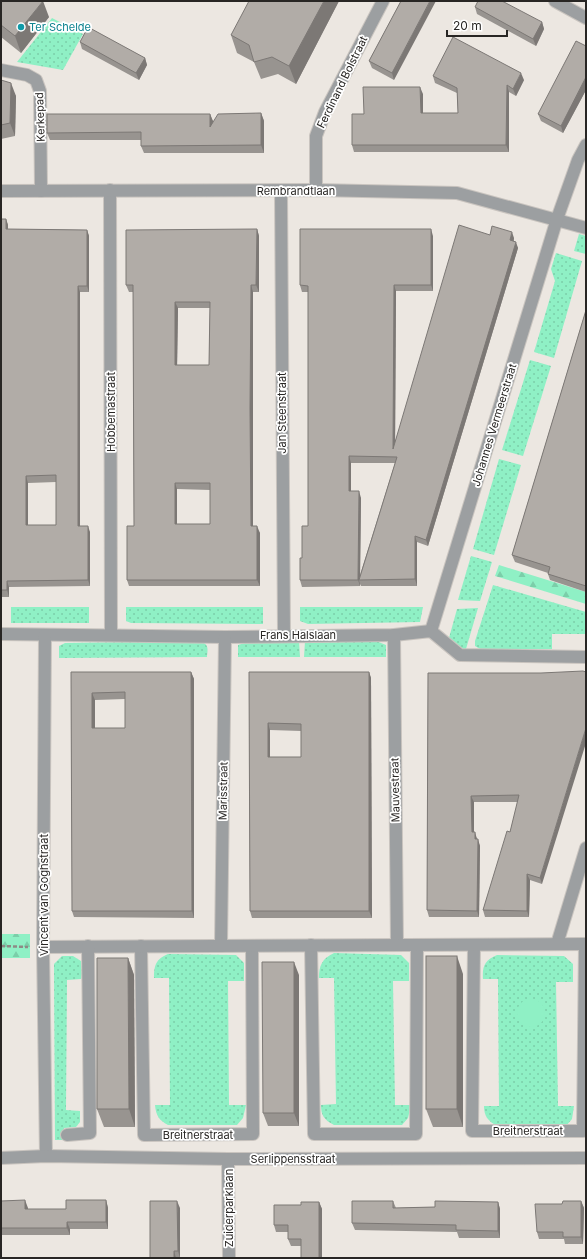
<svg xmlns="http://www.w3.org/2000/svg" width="587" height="1259" font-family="Inter,sans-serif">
<defs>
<pattern id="grass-dots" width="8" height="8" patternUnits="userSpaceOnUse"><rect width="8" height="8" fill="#8ff0c5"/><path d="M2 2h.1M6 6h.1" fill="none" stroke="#7bcea9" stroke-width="1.8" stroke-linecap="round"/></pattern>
<pattern id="forest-firs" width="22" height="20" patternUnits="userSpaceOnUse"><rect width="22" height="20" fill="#8ff0c5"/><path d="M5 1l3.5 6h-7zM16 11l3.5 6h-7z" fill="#7bcea9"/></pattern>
</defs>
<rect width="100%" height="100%" fill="#ece7e1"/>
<g fill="url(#grass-dots)">
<polygon points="52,18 83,34 63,70 17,62"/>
<polygon points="579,234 586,236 586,254 574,251"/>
<polygon points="556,253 582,261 554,358 534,352 555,281 551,269"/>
<polygon points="530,360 551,366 523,456 502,450"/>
<polygon points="499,459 521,465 494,555 473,549"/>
<polygon points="471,556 492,562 480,601 458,600"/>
<polygon points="493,585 586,612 586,634 552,634 552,649 480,649 475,646 475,641"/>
<rect x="11" y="607" width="78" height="16"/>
<polygon points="126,607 263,607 263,624 131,623 126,621"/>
<polygon points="300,607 423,607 420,622 308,624 300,621"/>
<polygon points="478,608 466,649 461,650 450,642 449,638 457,609"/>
<path d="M199,641C209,644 208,648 207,657L59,658V646L65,643Z"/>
<polygon points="299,641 300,657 238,657 238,645 248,642"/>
<polygon points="305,641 376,641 386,645 386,657 304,657"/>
<path d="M334,953L401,955L409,963V981H393L395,1105H411L408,1118L402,1125H334C324,1120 321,1115 321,1105L336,1104L334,978H319C319,965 322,959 334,953Z"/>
<path d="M168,954L236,955L244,963V981H228L229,1105H246L243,1118L237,1125H168C159,1120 156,1116 155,1105H170L169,978H154C154,965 156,959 168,954Z"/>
<path d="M497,955L564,956L573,964V982H556L558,1106H574L572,1119L566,1126H497C488,1121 484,1116 484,1106H499L498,979H483C482,966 485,960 497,955Z"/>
<polygon points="62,956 73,956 81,961 82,974 81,979 67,980 66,1110 80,1111 80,1122 76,1127 64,1128 64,1140 55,1140 54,964"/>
</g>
<g fill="url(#forest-firs)">
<polygon points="499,565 586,592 586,604 495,576"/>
<rect x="1" y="934" width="29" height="24"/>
</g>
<circle fill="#8ff0c5" cx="531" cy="1013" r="14"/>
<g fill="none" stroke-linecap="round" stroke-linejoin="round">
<g stroke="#c9c4bf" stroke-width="14">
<g id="minor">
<polyline points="555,1 586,18"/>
<polyline points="1,70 27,75 36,80 40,91 41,191"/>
<polyline points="110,190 111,635"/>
<polyline points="316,190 316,136 325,112 383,1"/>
<polyline points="1,191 316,190 457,193 586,228"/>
<polyline points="281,191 284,635"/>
<polyline points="431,631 557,219 578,160 586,145"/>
<polyline points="1,634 225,637 394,635 431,631 460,655 586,657"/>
<polyline points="45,635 43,947 46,1156"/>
<polyline points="394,635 397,945"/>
<polyline points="557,944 586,848"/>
<polyline points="311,945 314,1134 416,1134 417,945"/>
<polyline points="474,945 472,1131 583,1131 585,944"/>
<polyline points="141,946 144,1135 253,1134 252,946"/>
<polyline points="221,946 225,637"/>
<polyline points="43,947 586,944"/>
<polyline points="67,1135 90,1133 88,946"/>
<polyline points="1,1158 46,1156 228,1159 586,1158"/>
<polyline points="228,1159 229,1258"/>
</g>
</g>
<polyline stroke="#8e8a86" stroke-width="2.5" stroke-dasharray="4 2" stroke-linecap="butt" points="1,946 28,947"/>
<use href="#minor" stroke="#9c9fa1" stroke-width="12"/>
</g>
<g fill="#989490" fill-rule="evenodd">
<polygon points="1,1 49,17 21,53 1,37"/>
<polygon points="339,1 296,84 278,74 261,79 254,62 237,53 231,35"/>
<polygon points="401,1 394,80 372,68 369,61"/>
<polygon points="475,7 542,22 544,29 536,46 477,14"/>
<polygon points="80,42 145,58 147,65 139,80 82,49"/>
<polygon points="586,46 586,90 563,133 541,121 538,114"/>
<polygon points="433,76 524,80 516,96 509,92 509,152 354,152 352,145 364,114 423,94 423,113 458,113 457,93 435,83"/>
<polygon points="1,80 16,96 15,136 1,139"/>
<polygon points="261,113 264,121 264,153 144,153 141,146 141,140 50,140 47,133 210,114 213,122"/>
<path d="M1,219H6L8,225V229L87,230L89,236V292H80V526L90,532V586L9,587V597H1ZM56,482V525H28V483Z"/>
<path d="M257,229L259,236V292H253V526L260,533V586H129L127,580L134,526L133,292H129L126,285ZM178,308H210L209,365H177ZM177,489L210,490V524H177Z"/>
<path d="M490,235L514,238V241L518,248L428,546L417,542V586H361L360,584V586L302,587L300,580L302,558L308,526V292H302L300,285L433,236V291H396L395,441ZM351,463H395L360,575L361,498L351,491Z"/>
<polygon points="586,310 586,592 550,580 548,574 548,573 515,562 512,555"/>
<path d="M71,672H191L194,679V918L74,917L72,911ZM125,699V728H95V700Z"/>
<path d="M249,672H369L371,678L372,918H252L250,911ZM270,730L301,731V757H270Z"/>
<polygon points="428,673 541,673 542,884 530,880 529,917 485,917 483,910 510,832 518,802 474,802 474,832 480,846 479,917 429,917 427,910"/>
<polygon points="128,958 134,975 135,1127 104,1127 97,1109"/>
<polygon points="463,974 463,1127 433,1127 426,1109"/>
<polygon points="299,975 299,1126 268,1126 263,1113"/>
<polygon points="106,1200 108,1208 108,1229 70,1229 70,1235 1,1235 1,1201 28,1208 28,1209 66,1209"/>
<polygon points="393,1201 396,1208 435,1207 498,1202 500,1209 500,1238 459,1238 457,1232 355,1230 352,1223"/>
<polygon points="581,1201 584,1208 583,1244 565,1244 564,1239 539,1239 537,1232 562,1204"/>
<polygon points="319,1202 322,1209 301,1246 291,1246 288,1239 288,1232 276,1232 274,1225 301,1205"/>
<polygon points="180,1208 180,1258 150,1258"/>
</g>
<g fill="#7c7875">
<polygon points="43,1 49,17 21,53 15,36"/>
<polygon points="324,1 339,1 296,84 289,66"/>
<polygon points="430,1 436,1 394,80 392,73"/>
<polygon points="542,22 544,29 536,46 533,39"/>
<polygon points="145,58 147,65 139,80 136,73"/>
<polygon points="521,73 524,80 516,96 513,89"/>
<polygon points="586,77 586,90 563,133 561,126"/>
<polygon points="11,83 16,96 15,136 10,123"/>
<polygon points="507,85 509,92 509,152 506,145"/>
<polygon points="420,87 423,94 423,120 421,113"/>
<polygon points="261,113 264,121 264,153 261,145"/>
<polygon points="210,114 213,121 213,134 210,127"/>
<polygon points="6,219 8,225 8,236 6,229"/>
<polygon points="257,229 259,236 259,292 256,285"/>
<polygon points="431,229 433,236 433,291 431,285"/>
<polygon points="87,230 89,236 89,292 87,286"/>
<polygon points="512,232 514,238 512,246 510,240"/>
<polygon points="516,242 518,248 428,546 426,540"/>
<polygon points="251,285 253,292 253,533 251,526 250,408"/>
<polygon points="394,285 396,291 395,456 393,449"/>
<polygon points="78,286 80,292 80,532 78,526"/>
<polygon points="175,302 178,308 177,371 175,365"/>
<polygon points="349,456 351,463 351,498 349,491"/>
<polygon points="26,476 28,483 28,531 26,525"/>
<polygon points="175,483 177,489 177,530 175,524"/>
<polygon points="359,491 361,498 360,580 359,580 360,584 360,586 358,580"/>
<polygon points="88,526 90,532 90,586 88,580"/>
<polygon points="257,526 260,533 260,586 257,580"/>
<polygon points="415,536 417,542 417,586 415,579"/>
<polygon points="7,581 9,587 9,597 7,590"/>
<polygon points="191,672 194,679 194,918 192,911"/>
<polygon points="369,672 371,678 372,918 369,911"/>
<polygon points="92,693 95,700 95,734 92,728"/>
<polygon points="268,723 270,730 270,763 268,757"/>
<polygon points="586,728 586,743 542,884 540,878"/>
<polygon points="471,796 474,802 474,839 472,832"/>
<polygon points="475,832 477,839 475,839"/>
<polygon points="478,839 480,846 479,917 477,911"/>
<polygon points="527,874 530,880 529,917 527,911"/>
<polygon points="457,956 463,974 463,1127 457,1109"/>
<polygon points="128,958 134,975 135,1127 129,1109"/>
<polygon points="294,962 299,975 299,1126 294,1113"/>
<polygon points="25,1200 28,1208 28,1216 25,1209"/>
<polygon points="106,1200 108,1208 108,1229 106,1222"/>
<polygon points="177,1201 180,1208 180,1258 178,1251"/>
<polygon points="581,1201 584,1208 583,1244 581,1237"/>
<polygon points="319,1202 322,1209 322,1258 319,1258"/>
<polygon points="498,1202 500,1209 500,1238 498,1231"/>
<polygon points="67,1222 70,1229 70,1235 67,1228"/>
<polygon points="174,1251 176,1258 174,1258"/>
</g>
<g fill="#b1aca7" stroke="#7c7875" fill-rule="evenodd">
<polygon points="1,1 43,1 15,36 1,25"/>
<polygon points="249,1 324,1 289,66 272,57 254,62 249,45 231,35"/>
<polygon points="401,1 430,1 392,73 369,61"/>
<polygon points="478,1 502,1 542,22 533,39 475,7"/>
<polygon points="88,27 145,58 136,73 80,42"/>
<polygon points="453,37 521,73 513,89 507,85 506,145 352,145 352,114 364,114 363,87 420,87 421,113 458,113 457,88 433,76"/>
<polygon points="576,41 586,46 586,77 561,126 538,114"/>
<polygon points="1,80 11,83 10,123 1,125"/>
<polygon points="261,113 261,145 141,146 141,132 47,133 47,114 210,114 210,127 218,114"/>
<path d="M1,219H6V229L87,230V286H78V526H88V580L7,581V590H1ZM56,475V525H26V476Z"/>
<polygon points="459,225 490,235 492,226 512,232 510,240 516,242 426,540 415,536 415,579 359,580 397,457 349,456 349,491 359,491 358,580 300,580 300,558 302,558 302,526 308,526 308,286 300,285 300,229 431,229 431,285 394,285 393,449"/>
<path d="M257,229L256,285H251L250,408L251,526H257V580H127V526H134L133,285H126V230ZM175,302H210L209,365H175ZM175,483H210V524H175Z"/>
<polygon points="586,310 586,586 548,574 550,567 512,555"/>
<polygon points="583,671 586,672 586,728 540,878 527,874 527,911 483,910 507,831 510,832 519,795 471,796 472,832 475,832 475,839 478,839 477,911 427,910 428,673 541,673"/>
<path d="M71,672H191L192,911H72ZM125,692V728H92V693Z"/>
<path d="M249,672H369V911H250ZM268,723L301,724V757H268Z"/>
<rect x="426" y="956" width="31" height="153"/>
<polygon points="97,958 128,958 129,1109 97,1109"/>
<polygon points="262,962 294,962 294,1113 263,1113"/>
<polygon points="25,1200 25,1209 66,1209 66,1200 106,1200 106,1222 67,1222 67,1228 1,1228 1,1201"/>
<polygon points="150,1201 177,1201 178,1251 174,1251 174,1258 150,1258"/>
<polygon points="352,1201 393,1201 393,1208 435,1207 435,1201 498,1202 498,1231 456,1230 456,1225 352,1223"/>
<polygon points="563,1201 581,1201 581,1237 563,1237 563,1232 537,1232 535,1204 562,1204"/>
<polygon points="301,1202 319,1202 319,1258 301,1258 301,1239 288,1239 288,1225 274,1225 274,1205 301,1205"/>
</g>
<circle fill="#0f9aa8" stroke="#fff" stroke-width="1.5" cx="21" cy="27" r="4"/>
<g text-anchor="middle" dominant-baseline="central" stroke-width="3.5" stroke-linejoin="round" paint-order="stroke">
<g font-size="11" fill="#0d838f" stroke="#fff" text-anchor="start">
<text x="29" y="27">Ter Schelde</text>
</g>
<g font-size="11" fill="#282624" stroke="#fff">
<text transform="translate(342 82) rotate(-64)">Ferdinand Bolstraat</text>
<text transform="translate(40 117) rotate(-92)">Kerkepad</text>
<text x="296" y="191">Rembrandtlaan</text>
<text transform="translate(111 412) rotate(-90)">Hobbemastraat</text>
<text transform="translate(282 413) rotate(-90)">Jan Steenstraat</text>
<text transform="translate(494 425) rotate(-73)">Johannes Vermeerstraat</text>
<text x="298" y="635">Frans Halslaan</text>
<text transform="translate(395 790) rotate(-91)">Mauvestraat</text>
<text transform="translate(223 791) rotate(-89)">Marisstraat</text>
<text transform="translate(44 895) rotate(-90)">Vincent van Goghstraat</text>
<text x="528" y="1131">Breitnerstraat</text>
<text x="198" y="1135">Breitnerstraat</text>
<text x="293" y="1159">Serlippensstraat</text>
<text transform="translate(229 1208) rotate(-90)">Zuiderparklaan</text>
</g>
</g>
<rect width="587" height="1259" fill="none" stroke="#282624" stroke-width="4"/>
<path d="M447 30v6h60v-6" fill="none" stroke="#282624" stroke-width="2"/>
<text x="453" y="30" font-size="12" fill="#282624" stroke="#ffffff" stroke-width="3" paint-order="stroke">20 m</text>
</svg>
